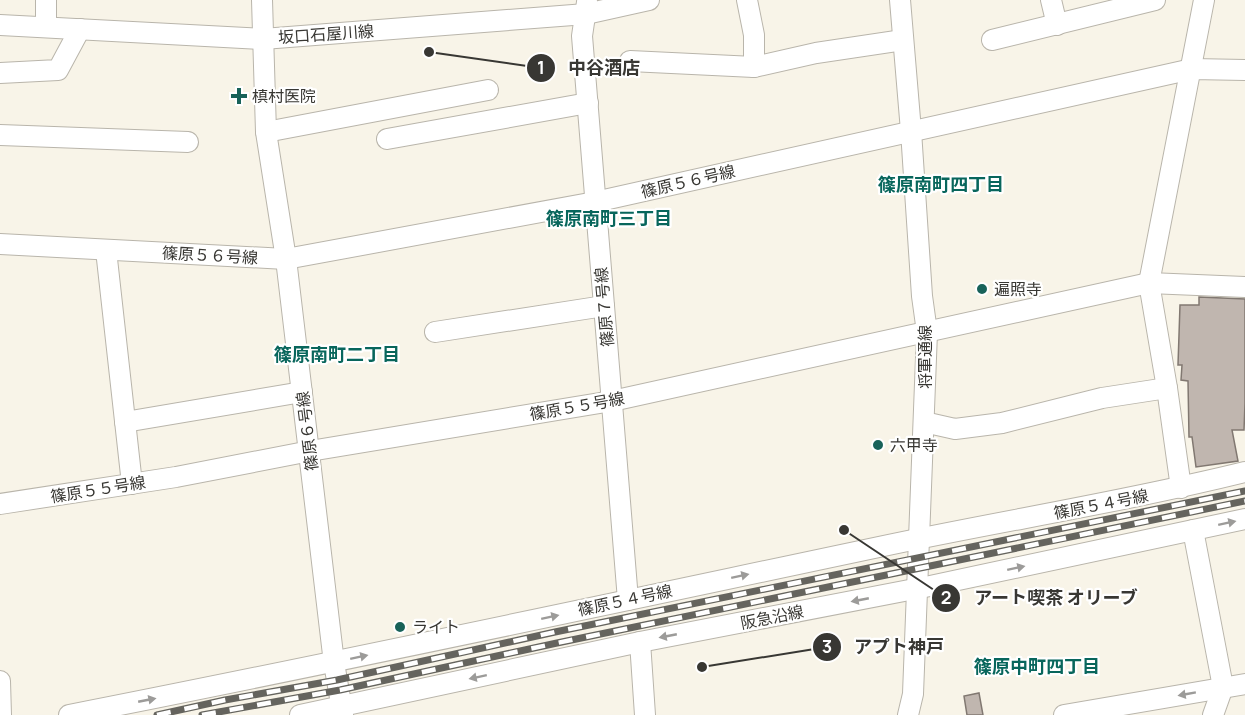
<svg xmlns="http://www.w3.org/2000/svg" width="1245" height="715" font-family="Manrope,'Noto Sans JP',sans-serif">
<rect width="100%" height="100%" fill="#f8f4e8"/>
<g fill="#c0b6af" stroke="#817871" stroke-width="1.5">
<polygon points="1199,297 1245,299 1245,403 1244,430 1232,430 1238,461 1196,467 1192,437 1189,437 1188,381 1181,380 1182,365 1178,365 1180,305 1199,305"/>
<polygon points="979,693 983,715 967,715 964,696"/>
</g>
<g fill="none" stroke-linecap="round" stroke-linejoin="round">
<g stroke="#b9b5ab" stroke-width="22">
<g id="minor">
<polyline points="46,0 46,27"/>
<polyline points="262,0 266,132 286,259 334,663 343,715"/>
<polyline points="900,0 911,131 922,296 927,332 913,694 908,715"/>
<polyline points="1051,0 1057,25"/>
<polyline points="587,2 582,36 628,600"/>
<polyline points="0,25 263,39 586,14 649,0"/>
<polyline points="992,40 1155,0"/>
<polyline points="630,61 754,67 754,35 747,0"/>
<polyline points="754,67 816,53 903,40"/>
<polyline points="0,73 58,70 80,29"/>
<polyline points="266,132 488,90"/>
<polyline points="0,135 188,142"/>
<polyline points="387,139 588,103"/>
<polyline points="0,244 286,259 595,202 1192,69 1245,70"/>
<polyline points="106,250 132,484"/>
<polyline points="435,332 604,306"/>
<polyline points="125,422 302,392"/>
<polyline points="924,422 955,429 1002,423 1102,398 1167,388"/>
<polyline points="1181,488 1167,388 1149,283 1204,0"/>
<polyline points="0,504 176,477 310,451 612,401 1149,283 1245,287"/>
<polyline points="1193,530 1223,687 1213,715"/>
<polyline points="640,642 645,715"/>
<polyline points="0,681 1,715"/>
<path d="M69,715C340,662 609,604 879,547C1000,521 1124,502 1245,472"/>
<polyline points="300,715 640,642 930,586 1245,519"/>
<polyline points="1064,715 1245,684"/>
</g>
</g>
<use href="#minor" stroke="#fff" stroke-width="20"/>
<g stroke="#65645e" stroke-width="7">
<g id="rail">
<polyline points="157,715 225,700 337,680 555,632 1245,491"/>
<polyline points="202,715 340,690 557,643 1245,501"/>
</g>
</g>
<use href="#rail" stroke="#fff" stroke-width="4.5" stroke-dasharray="14" stroke-linecap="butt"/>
</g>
<defs><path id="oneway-solid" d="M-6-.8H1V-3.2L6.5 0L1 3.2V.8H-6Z" transform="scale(1.5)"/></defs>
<g fill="#9c9b99">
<use href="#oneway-solid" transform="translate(1227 523) rotate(-12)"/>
<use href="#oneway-solid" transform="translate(1016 568) rotate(-12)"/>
<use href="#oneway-solid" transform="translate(740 576) rotate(-12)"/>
<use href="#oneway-solid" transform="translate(860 600) rotate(169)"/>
<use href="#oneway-solid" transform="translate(550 617) rotate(-12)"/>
<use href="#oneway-solid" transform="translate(668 636) rotate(169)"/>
<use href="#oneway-solid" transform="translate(359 657) rotate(-12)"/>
<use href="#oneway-solid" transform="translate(478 677) rotate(168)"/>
<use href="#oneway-solid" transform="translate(1187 694) rotate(170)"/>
<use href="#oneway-solid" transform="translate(147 700) rotate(-11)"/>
</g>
<g fill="#186259" stroke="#fff" stroke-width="2">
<path d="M236 87h6v6h6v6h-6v6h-6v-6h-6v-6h6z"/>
<circle cx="982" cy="289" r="6"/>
<circle cx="878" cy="445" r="6"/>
<circle cx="400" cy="627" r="6"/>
</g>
<g text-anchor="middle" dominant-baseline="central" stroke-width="4.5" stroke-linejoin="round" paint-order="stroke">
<g font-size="16" fill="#383733" stroke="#fff">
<text transform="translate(326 34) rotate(-4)">坂口石屋川線</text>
<text transform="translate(688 181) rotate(-13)">篠原５６号線</text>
<text transform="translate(210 255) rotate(3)">篠原５６号線</text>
<text transform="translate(604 307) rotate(-95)">篠原７号線</text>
<text transform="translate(925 357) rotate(-90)">将軍通線</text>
<text transform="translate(577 406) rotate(-10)">篠原５５号線</text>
<text transform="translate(307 431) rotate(-97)">篠原６号線</text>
<text transform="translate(98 489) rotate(-9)">篠原５５号線</text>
<text transform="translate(1101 504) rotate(-11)">篠原５４号線</text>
<text transform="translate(625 600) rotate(-12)">篠原５４号線</text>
<text transform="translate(772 617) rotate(-11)">阪急沿線</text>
</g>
<g font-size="16" fill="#383733" stroke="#fff" text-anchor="start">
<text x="252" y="96">槙村医院</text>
<text x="994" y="289">遍照寺</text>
<text x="890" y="445">六甲寺</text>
<text x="412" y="627">ライト</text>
</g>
<g font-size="18" font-weight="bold" fill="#08665c" stroke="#fff">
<text x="941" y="184">篠原南町四丁目</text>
<text x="609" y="218">篠原南町三丁目</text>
<text x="337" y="354">篠原南町二丁目</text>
<text x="1037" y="666">篠原中町四丁目</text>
</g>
</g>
<path fill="none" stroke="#383733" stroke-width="2" d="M429 52L541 68M844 530L946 598M702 667L827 647"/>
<g fill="#383733" stroke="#fff" stroke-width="2">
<circle cx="429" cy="52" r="6"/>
<circle cx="844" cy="530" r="6"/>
<circle cx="702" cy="667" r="6"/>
<circle cx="541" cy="68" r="15"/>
<circle cx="946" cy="598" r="15"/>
<circle cx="827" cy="647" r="15"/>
</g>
<g font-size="18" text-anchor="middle" font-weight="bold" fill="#fff">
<text x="541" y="74">1</text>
<text x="946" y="604">2</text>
<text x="827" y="653">3</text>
</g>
<g font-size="18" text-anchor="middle" font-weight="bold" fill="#383733" stroke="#fff" stroke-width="4.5" stroke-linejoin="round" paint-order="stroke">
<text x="604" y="74">中谷酒店</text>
<text x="1056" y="604">アート喫茶 オリーブ</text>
<text x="899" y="653">アプト神戸</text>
</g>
</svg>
